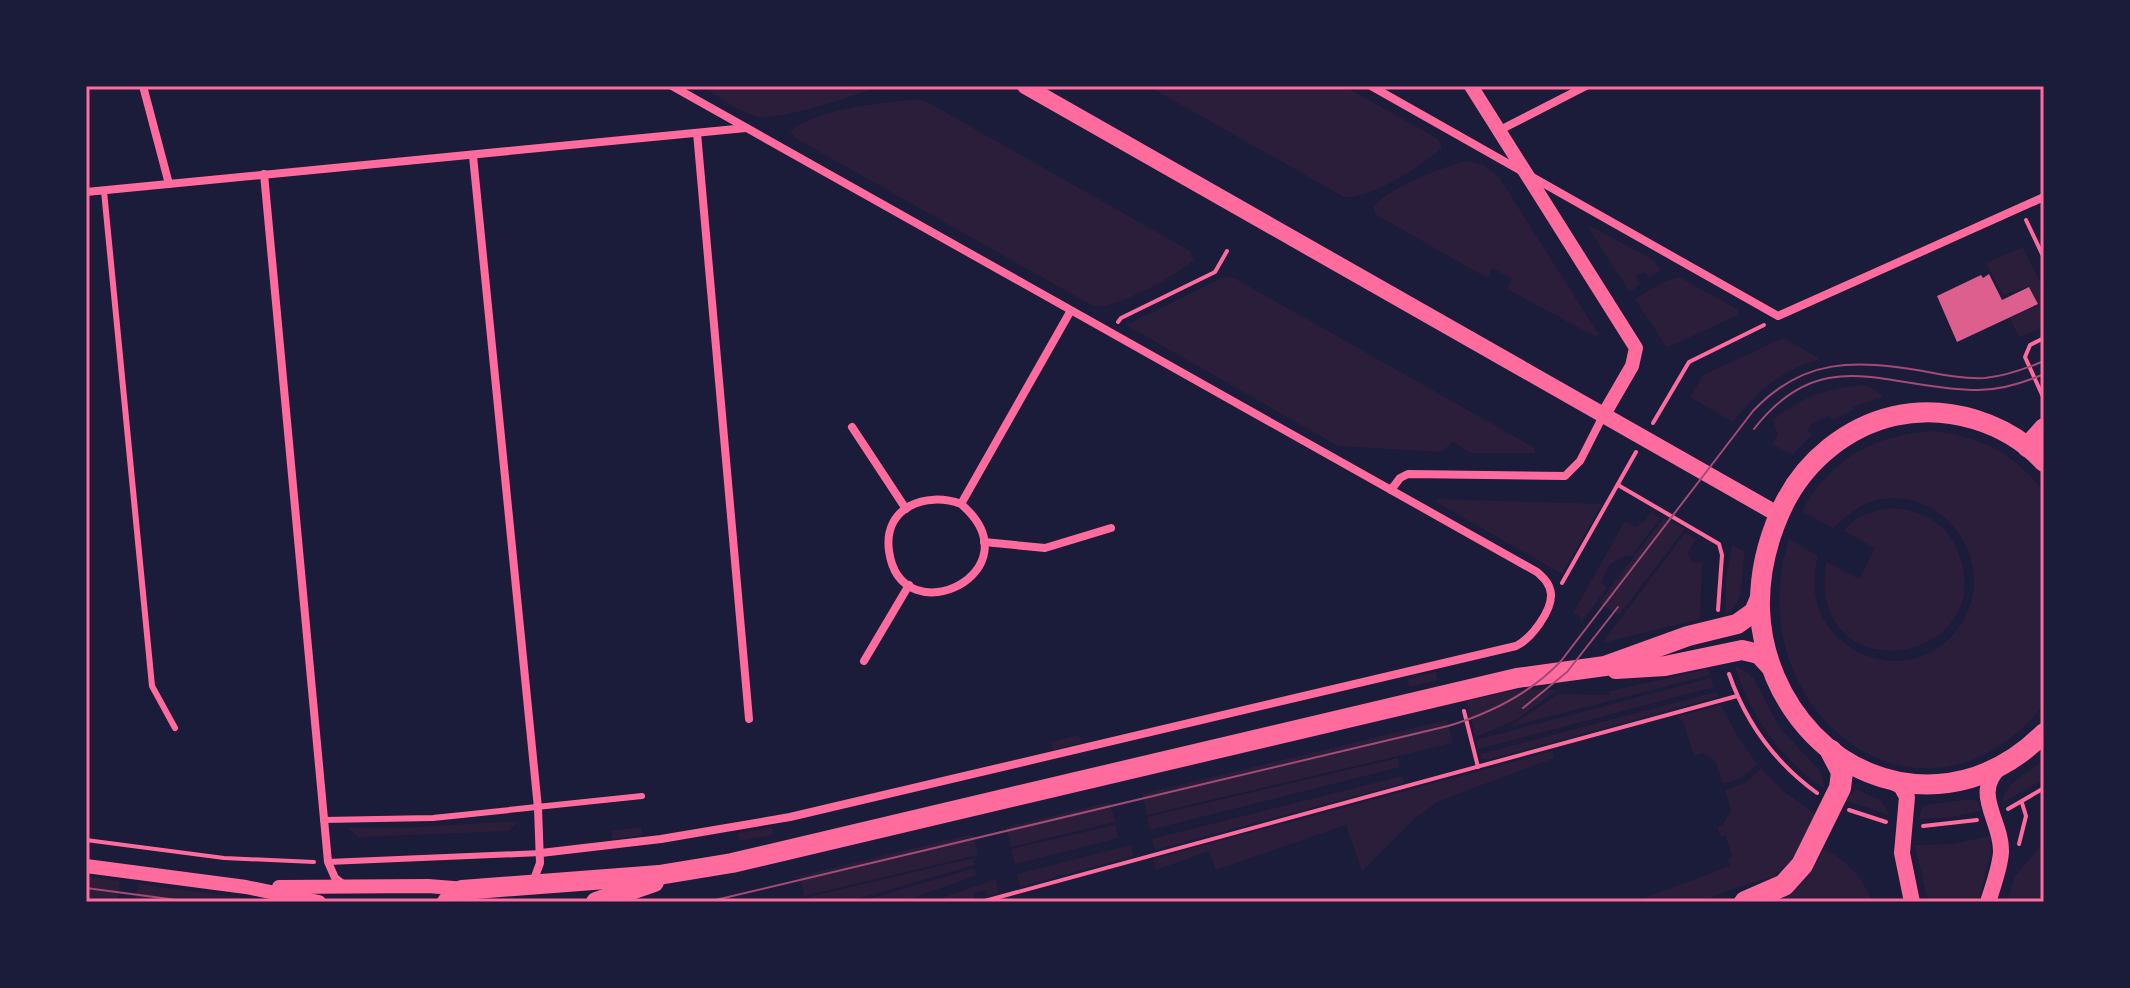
<svg xmlns="http://www.w3.org/2000/svg" width="2130" height="988" font-family="Poppins,sans-serif">
<rect width="100%" height="100%" fill="#1b1b3a"/>
<g fill="#2a1e3b">
<path d="M701,86H881C856,95 779,122 755,116C736,111 717,95 701,86Z"/>
<path d="M1148,86H1344L1438,139L1442,148C1424,165 1368,200 1344,197Z"/>
<path d="M909,100H921L931,104L1190,251L1194,260C1177,275 1115,310 1093,306L797,139L790,132C814,109 877,104 909,100Z"/>
<path d="M1466,161L1484,165L1499,177L1599,335L1594,336L1507,289L1512,279L1493,268L1487,278L1375,214L1374,207C1387,188 1443,167 1466,161Z"/>
<polygon points="1590,226 1652,259 1661,270 1649,278 1645,272 1636,276 1640,284 1630,292 1589,229"/>
<polygon points="2023,247 2044,290 2044,326 2022,337 2018,336 2010,318 2038,305 2030,286 2003,295 1986,263"/>
<polygon points="1224,277 1234,278 1535,448 1535,453 1471,453 1453,442 1441,452 1338,446 1126,325"/>
<polygon points="1679,277 1737,309 1738,313 1736,316 1668,347 1666,346 1635,299 1665,281"/>
<path d="M1784,338L1820,359C1783,369 1756,392 1733,422L1690,397L1703,375Z"/>
<path d="M1866,385L1884,396L1853,407V410L1833,420L1830,415L1813,423L1807,431L1812,435L1792,455L1772,444L1778,435L1773,420C1800,397 1831,387 1866,385Z"/>
<path d="M1933,431C1980,436 2016,454 2044,493V704C1923,858 1734,709 1789,539L1818,556C1792,653 1919,701 1964,619C1998,559 1941,483 1873,501C1857,506 1845,517 1833,528L1802,511C1830,459 1876,434 1933,431Z"/>
<polygon points="1437,499 1602,504 1562,574 1436,502"/>
<path d="M1892,508C1918,509 1945,522 1956,547C2003,650 1846,692 1826,599C1823,587 1825,574 1826,562L1859,579L1875,548L1844,531C1855,515 1873,511 1892,508Z"/>
<polygon points="1650,512 1660,518 1631,557 1627,555 1610,564 1601,582 1607,588 1581,623 1581,617 1573,613 1625,521 1635,527 1646,520"/>
<polygon points="1664,517 1685,529 1619,615 1599,603"/>
<polygon points="1685,533 1696,539 1687,554 1694,563 1702,562 1700,619 1602,643"/>
<path d="M1732,545L1745,552C1741,574 1746,602 1726,615V579Z"/>
<path d="M1735,666L1747,672L1754,679L1780,728L1821,772L1825,789C1780,759 1751,717 1735,666Z"/>
<polygon points="1708,669 1710,675 1509,727 1558,694 1610,695 1610,691"/>
<polygon points="1436,672 1438,680 1409,687 1407,679"/>
<polygon points="1711,678 1714,687 1478,749 1476,740"/>
<polygon points="1529,689 1558,690 1514,721 1475,737 1467,701 1511,691"/>
<polygon points="1716,692 1718,697 1487,760 1482,759 1480,754"/>
<polygon points="1721,705 1737,736 1757,764 1741,778 1723,784 1716,761 1702,753 1694,756 1683,722 1676,717"/>
<polygon points="1447,720 1453,743 1147,815 1142,794"/>
<polygon points="1079,735 1081,743 1053,750 1051,742"/>
<polygon points="1553,751 1554,758 1439,801 1414,819 1362,871 1346,825 1216,870 1209,851 1156,870 1153,859"/>
<polygon points="1398,758 1400,767 1150,830 1147,817"/>
<path d="M2044,760V779L2002,803C2006,781 2028,773 2044,760Z"/>
<polygon points="1761,769 1782,790 1815,814 1793,859 1773,877 1736,888 1700,902 1634,902 1730,866 1728,859 1732,857 1726,836 1721,837 1717,827 1723,825 1731,810 1725,790 1745,783"/>
<polygon points="1402,776 1404,783 1155,850 1152,839"/>
<polygon points="1855,789 1880,800 1890,815 1847,801"/>
<polygon points="1971,799 1978,802 1981,811 1946,818 1919,819 1921,809 1926,805"/>
<polygon points="1110,802 1115,822 1011,847 1006,827"/>
<polygon points="518,821 509,831 358,837 348,828 401,828"/>
<polygon points="1115,825 1119,838 1015,864 1011,849"/>
<polygon points="641,827 643,835 612,839 611,831"/>
<polygon points="772,827 773,835 739,841 738,833"/>
<polygon points="973,834 978,855 804,896 799,876"/>
<polygon points="1990,836 1991,851 1978,902 1928,902 1915,845 1953,844"/>
<polygon points="2044,843 2044,902 2007,902 2015,876"/>
<polygon points="1131,845 1134,856 1020,887 1017,874"/>
<path d="M1824,849C1848,862 1862,877 1873,902H1779L1808,877Z"/>
<polygon points="973,858 975,865 847,902 805,902 804,898"/>
<polygon points="975,868 977,875 902,902 858,902"/>
<polygon points="86,876 120,881 117,902 86,902"/>
<polygon points="996,879 999,893 988,896 986,890 974,893 975,899 968,902 930,902"/>
<polygon points="138,884 275,902 135,902"/>
</g>
<polygon fill="#dd5f8e" points="1989,274 2002,300 2029,287 2038,304 1957,342 1937,296 1981,275 1983,278"/>
<g fill="none" stroke-linecap="round" stroke-linejoin="round">
<g stroke="#ff6b9d" stroke-width="4">
<polyline points="2026,220 2044,258"/>
<polyline points="1118,322 1121,318 1215,272 1227,251"/>
<polyline points="2044,338 2030,345 2025,357 2044,399"/>
<polyline points="1653,423 1689,362 1764,325"/>
<polyline points="1618,485 1719,544 1722,555 1718,610"/>
<polyline points="1562,583 1636,452"/>
<path d="M1729,674C1746,723 1774,762 1817,793"/>
<polyline points="1464,711 1478,767"/>
<polyline points="2008,809 2044,788"/>
<polyline points="1849,810 1886,822"/>
<polyline points="1923,826 1977,820"/>
<polyline points="86,840 224,858 314,862"/>
<polyline points="2019,844 2026,816 2022,803"/>
<polyline points="981,902 1737,696"/>
</g>
<g stroke="#ff6b9d" stroke-width="6">
<polyline points="104,191 152,686 175,728"/>
<polyline points="323,820 433,818 642,796"/>
<polyline points="328,862 541,853"/>
</g>
<g stroke="#ff6b9d" stroke-width="8">
<polyline points="143,86 169,184"/>
<polyline points="1371,86 1778,316 2044,197"/>
<polyline points="1500,130 1586,86"/>
<polyline points="697,133 749,719"/>
<polyline points="473,156 538,808 540,863 533,882"/>
<polyline points="264,174 328,862 335,878 344,885"/>
<polyline points="86,192 746,128"/>
<polyline points="852,427 906,509"/>
<polyline points="1391,490 1400,478 1408,474 1565,476 1580,461 1603,416"/>
<path d="M961,504C1039,571 901,638 889,551C883,507 926,491 961,504L1070,312"/>
<polyline points="984,542 1045,548 1111,528"/>
<polyline points="864,661 909,585"/>
<path d="M541,853L661,839L790,817L1516,646C1531,639 1552,611 1551,594C1550,584 1544,578 1537,572L672,86"/>
</g>
<g stroke="#ff6b9d" stroke-width="14">
<polyline points="1471,86 1636,348 1632,366 1603,416"/>
<polyline points="86,866 246,887 319,902"/>
<polyline points="279,887 428,886 466,889"/>
</g>
<g stroke="#ff6b9d" stroke-width="16">
<polyline points="1025,86 1779,515"/>
<polyline points="1891,781 1901,786 1907,797 1902,853 1912,902"/>
<path d="M1988,902C1993,886 2000,868 2001,852C2002,820 1971,794 2000,767"/>
</g>
<g stroke="#ff6b9d" stroke-width="20">
<polyline points="2027,447 2044,428"/>
<path d="M2044,462C2007,422 1947,404 1894,416C1847,427 1806,460 1784,504C1768,537 1759,571 1760,609C1763,703 1839,791 1938,784C1979,781 2015,762 2044,733"/>
<polyline points="1616,669 1665,666 1742,650 1759,654 1771,667"/>
<polyline points="447,902 454,894 462,890 659,875 732,863 1517,678 1605,666 1688,636 1737,624 1754,612 1760,598"/>
<polyline points="596,902 654,882"/>
</g>
<polyline stroke="#ff6b9d" stroke-width="22" points="1745,902 1784,885 1802,865 1840,788 1842,772 1831,751"/>
<g stroke="#a44b75" stroke-width="2">
<path d="M1754,429C1823,340 1889,390 1978,390C2001,390 2023,383 2044,374"/>
<polyline points="1523,708 1567,672 1618,607"/>
<polyline points="86,888 192,902"/>
<path d="M707,902L1448,726C1491,713 1530,694 1561,661L1753,411C1804,357 1855,360 1923,371C1944,375 1964,379 1985,378C2006,376 2025,369 2044,361"/>
</g>
</g>
<rect width="2130" height="988" fill="none" stroke="#1b1b3a" stroke-width="176"/>
<rect x="88" y="88" width="1954" height="812" fill="none" stroke="#ff6b9d" stroke-width="3"/>
</svg>
